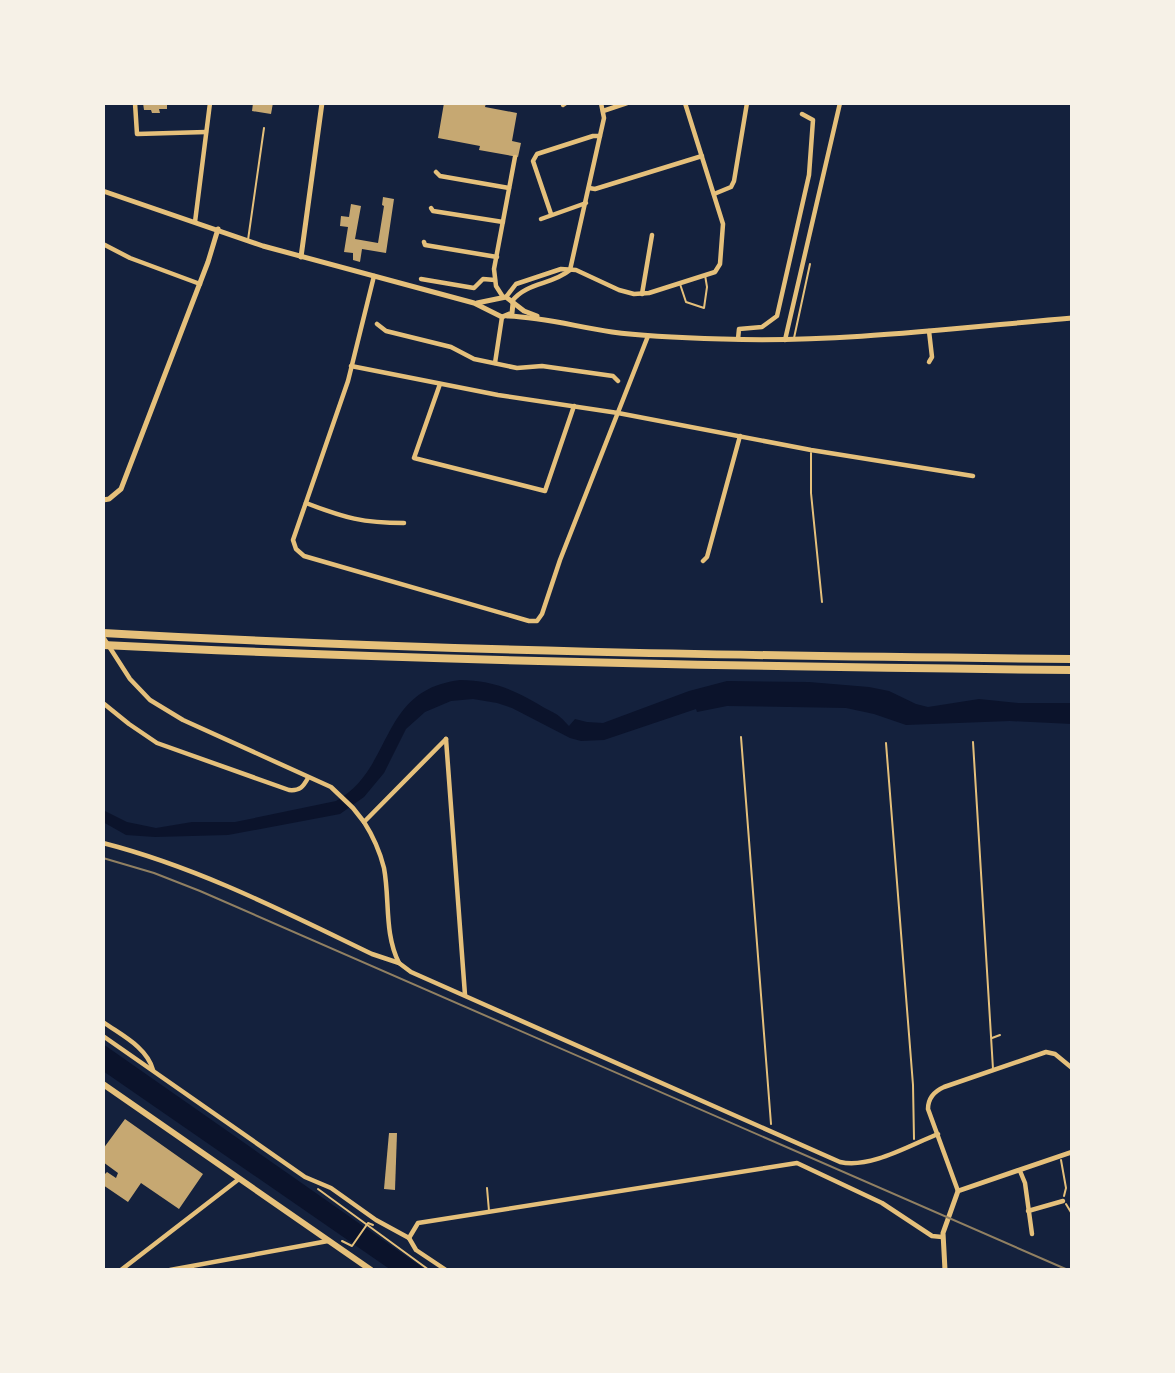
<svg xmlns="http://www.w3.org/2000/svg" width="1175" height="1373" font-family="Mulish,sans-serif">
<rect width="100%" height="100%" fill="#14213d"/>
<g fill="#0b132b">
<path d="M460,680C490,680 513,689 538,704C554,714 556,711 569,726L575,719L587,722L603,723L689,691L727,681L809,682L869,687L889,691L916,704L928,707L979,699L1018,703H1072V724L1010,721L906,725L874,714L846,708L727,706L697,712L696,709L604,740L581,741L570,738L512,708L497,703L473,699L451,701L425,712L406,729L384,773L364,797L340,814L228,835L155,837L126,835L103,822V810L127,822L156,828L192,822H235L336,801C395,768 378,690 460,680Z"/>
<polygon points="103,1044 426,1270 391,1270 103,1071"/>
</g>
<g fill="#c6a872">
<polygon points="143,103 167,103 167,109 159,109 160,113 152,113 151,110 144,110"/>
<polygon points="253,103 273,103 271,114 252,111"/>
<polygon points="444,103 486,103 485,107 517,113 512,141 521,143 518,157 479,150 480,146 438,138"/>
<polygon points="383,197 394,199 386,253 362,249 360,262 353,260 353,253 344,252 348,227 340,226 341,216 349,217 351,204 361,206 355,239 378,243 384,206 382,205"/>
<polygon points="125,1119 203,1174 179,1209 141,1183 128,1202 103,1185 105,1181 103,1176 107,1172 116,1178 118,1173 103,1162 103,1149"/>
<polygon points="389,1133 397,1133 395,1190 384,1189"/>
</g>
<g fill="none" stroke-linecap="round" stroke-linejoin="round">
<g stroke="#e5c07b" stroke-width="2">
<polyline points="741,737 771,1124"/>
<polyline points="886,743 913,1085 914,1139"/>
<polyline points="1061,1160 1066,1188 1064,1196"/>
<polyline points="318,1189 429,1270"/>
<polyline points="1066,1204 1072,1214"/>
<polyline points="342,1241 352,1246 368,1223 373,1225"/>
</g>
<g stroke="#e5c07b" stroke-width="2">
<polyline points="248,240 264,128"/>
<polyline points="680,284 686,302 704,308 707,287 705,275"/>
<polyline points="794,338 810,264"/>
<polyline points="811,453 811,493 822,602"/>
<polyline points="973,742 993,1069"/>
<polyline points="992,1038 1000,1035"/>
<polyline points="487,1188 489,1211"/>
</g>
<g stroke="#e5c07b" stroke-width="4.5">
<polyline points="135,103 137,134 206,132"/>
<polyline points="563,105 566,103"/>
<polyline points="603,111 627,103"/>
<polyline points="436,172 440,176 509,188"/>
<polyline points="589,188 595,189 702,156"/>
<polyline points="714,194 731,187 734,181 747,103"/>
<polyline points="431,208 433,211 503,222"/>
<polyline points="551,214 533,161 537,154 593,136 600,136"/>
<polyline points="541,219 586,203"/>
<polyline points="195,222 210,103"/>
<polyline points="424,242 425,245 497,257"/>
<polyline points="103,244 130,258 200,284"/>
<polyline points="374,276 348,381 293,540 296,549 304,556 529,621 537,621 542,614 560,560 648,336"/>
<polyline points="421,279 474,288 483,279 495,280"/>
<polyline points="642,294 652,235"/>
<polyline points="503,297 496,286 494,269 515,157"/>
<polyline points="506,297 516,284 561,269 576,270 619,290 634,294 649,293 715,272 720,264 723,224 685,103"/>
<path d="M512,301C527,282 552,285 570,270L604,118L601,103"/>
<polyline points="377,324 386,331 451,347 474,359 517,368 542,366 613,376 618,381"/>
<polyline points="929,331 932,357 929,362"/>
<polyline points="738,339 739,329 762,327 777,316 809,175 813,120 802,114"/>
<polyline points="785,340 840,103"/>
<polyline points="495,363 502,317"/>
<polyline points="351,366 498,395 618,413 811,450 973,476"/>
<polyline points="440,384 414,458 545,491 574,406"/>
<path d="M306,503C345,518 363,523 404,523"/>
<polyline points="703,561 707,557 740,436"/>
<polyline points="103,637 130,679 150,700 183,720 331,787 353,808 364,822"/>
<path d="M103,703L129,724L157,743L289,790C300,791 303,787 308,778"/>
<polyline points="446,739 465,995"/>
<path d="M103,843C197,867 285,912 372,954L399,963L411,972L840,1162C870,1169 910,1145 938,1134"/>
<path d="M399,963C384,933 390,900 384,868C380,852 373,836 364,822L446,739"/>
<path d="M103,1022C121,1035 147,1047 153,1070"/>
<polyline points="103,1036 305,1177 331,1188 376,1220 409,1238 416,1250 446,1270"/>
<polyline points="1020,1171 1025,1183 1032,1234"/>
<path d="M958,1191L928,1109C928,1098 935,1091 944,1087L1046,1052L1055,1054L1072,1068"/>
<polyline points="1028,1211 1063,1201"/>
<polyline points="409,1238 418,1223 797,1163 882,1203 932,1236 942,1237"/>
<polyline points="121,1270 239,1179"/>
<polyline points="170,1270 328,1241"/>
</g>
<g stroke="#e5c07b" stroke-width="5">
<polyline points="103,191 263,246 474,303 502,317 512,313 513,303"/>
<polyline points="301,257 322,103"/>
<polyline points="477,303 506,297 524,311 537,316"/>
<path d="M507,316C543,317 577,327 612,332C648,337 686,338 723,339C839,343 956,328 1072,318"/>
<polyline points="103,500 109,499 121,489 208,262 218,229"/>
<polyline points="945,1270 943,1233 958,1191 1072,1152"/>
</g>
<polyline stroke="#e5c07b" stroke-width="6" points="103,1084 371,1270"/>
<g stroke="#e5c07b" stroke-width="8">
<path d="M103,633C426,651 749,656 1072,659"/>
<path d="M103,645C426,661 749,667 1072,670"/>
</g>
<polyline stroke="#918062" stroke-width="2" points="103,858 154,873 200,891 1068,1270"/>
</g>
<rect width="1175" height="1373" fill="none" stroke="#f6f1e7" stroke-width="210"/>
</svg>
